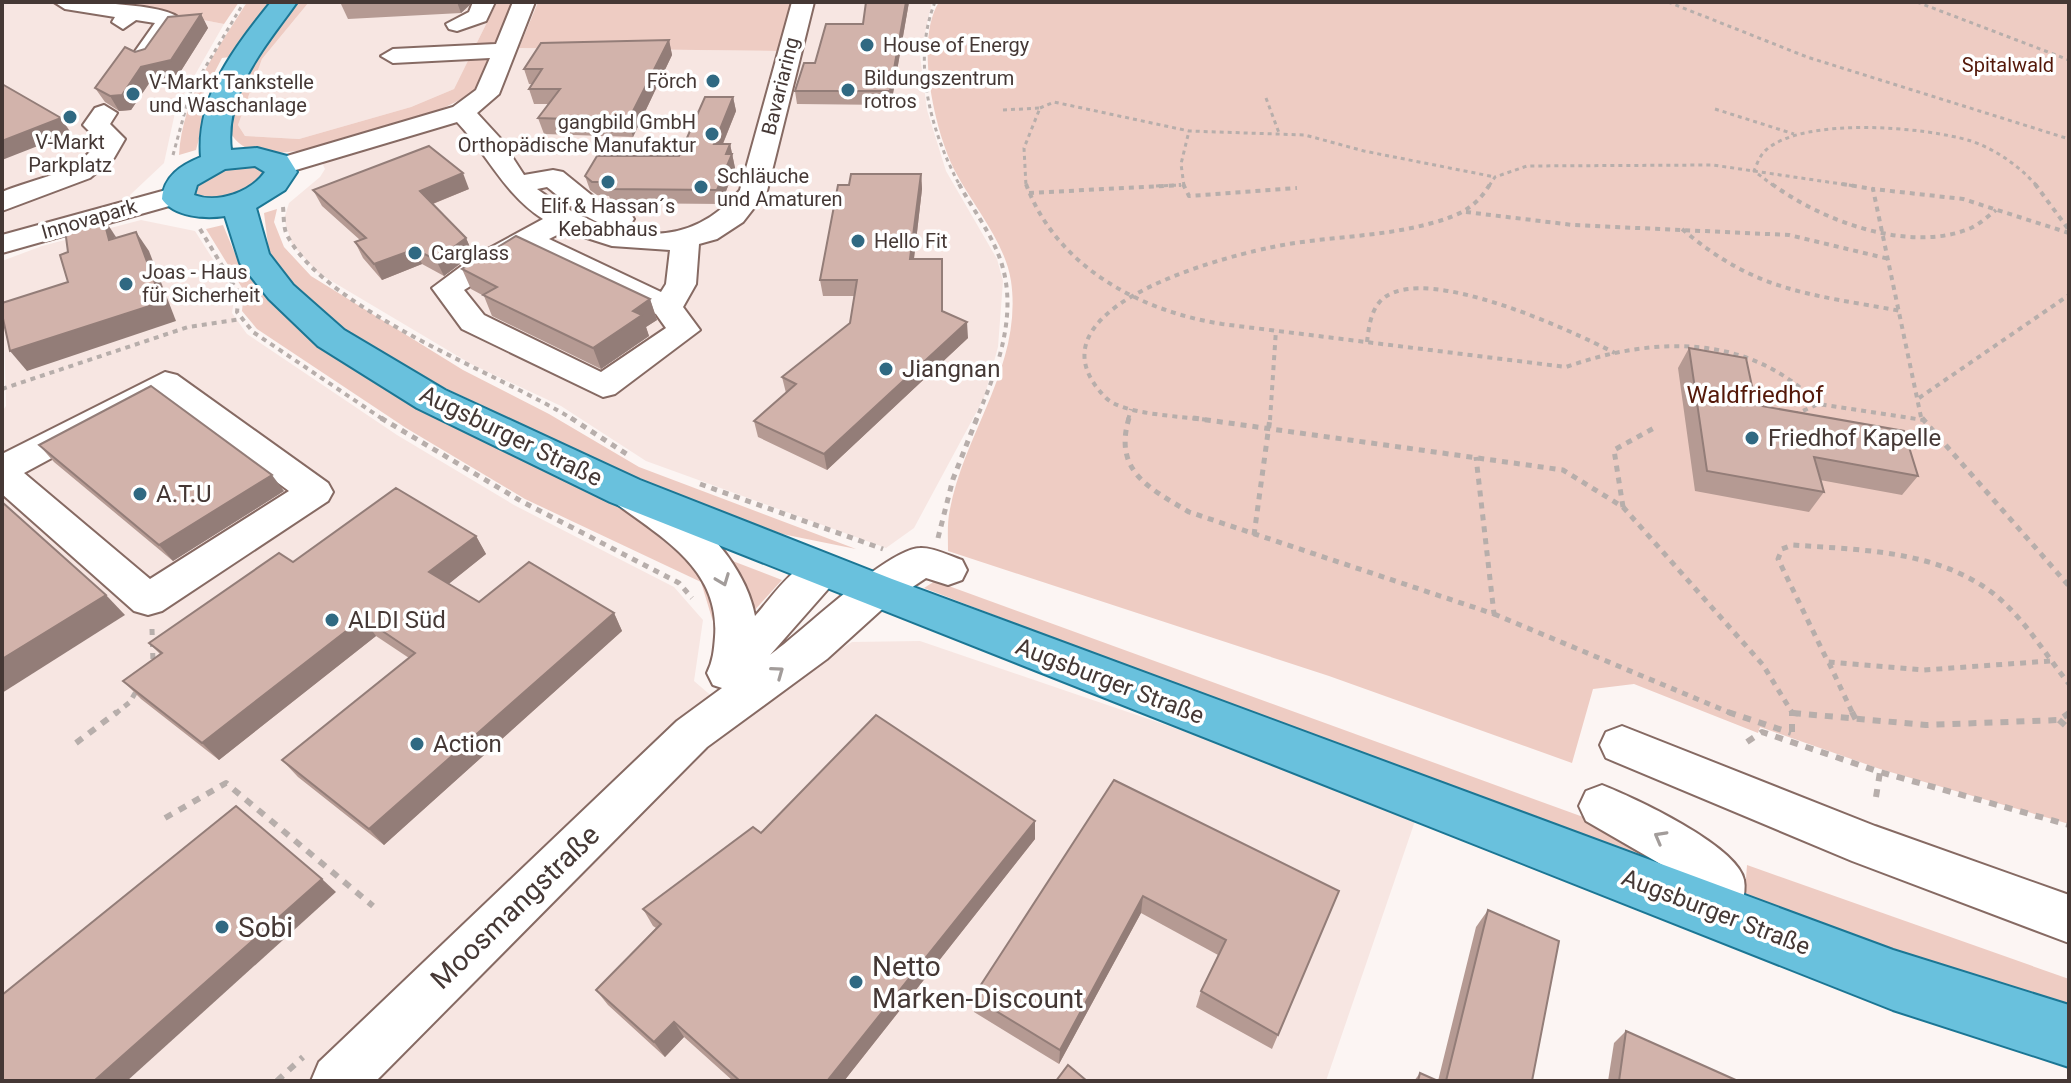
<svg xmlns="http://www.w3.org/2000/svg" width="2071" height="1083" font-family="Roboto,sans-serif">
<rect width="100%" height="100%" fill="#fcf5f3"/>
<g fill="#f7e6e2">
<polygon points="2,2 109,2 224,24 176,108 164,163 130,195 129,201 2,238"/>
<polygon points="309,2 497,2 454,89 411,107 299,139 245,136 238,125 262,59"/>
<polygon points="796,2 932,2 920,55 927,110 946,171 997,259 1003,281 998,347 984,398 914,528 886,548 646,461 561,406 471,364 318,273 292,244 284,219 289,203 320,177 325,169 320,159 495,94 519,48 780,51"/>
<polygon points="141,220 195,231 235,294 232,313 247,334 397,435 514,505 674,587 703,620 694,681 735,716 852,642 920,641 1242,751 1416,818 1326,1081 2,1081 2,412 6,406 2,261 42,246"/>
</g>
<g fill="#eeccc3">
<polygon points="109,2 239,2 224,24"/>
<path d="M247,2H274L230,57L222,58L197,106L208,105L196,150L179,155C183,95 216,52 247,2Z"/>
<path d="M293,2H309L262,59L238,125L245,136L299,139L411,107L454,89L497,2H514L479,86C449,117 302,160 259,152C243,149 234,141 227,127L249,61Z"/>
<polygon points="538,2 796,2 780,51 519,48"/>
<path d="M939,2H2069V824L1880,769L1760,727L1758,733L1634,684L1593,689L1572,763L1329,676L948,551C948,537 947,522 950,509C965,431 1023,364 1011,281C1005,242 974,207 956,173C935,134 914,41 939,2Z"/>
<polygon points="256,164 268,171 264,182 221,199 194,194 194,183 222,167"/>
<polygon points="277,209 274,222 284,247 311,276 463,370 549,414 639,467 856,549 782,534 635,478 445,388 345,331 293,288 269,252 264,213"/>
<polygon points="223,225 238,261 269,297 617,501 708,579 722,612 717,635 701,582 525,499 406,428 257,329 242,311 244,291 206,229"/>
<polygon points="730,560 782,580 753,612 748,588"/>
<polygon points="935,581 1619,830 1705,889 924,588"/>
<polygon points="1747,865 2069,979 2069,1013 1750,906 1745,893"/>
</g>
<g fill="none" stroke-linecap="round" stroke-linejoin="round">
<g stroke="#866a63" stroke-width="4">
<g id="minor">
<path d="M54,2C77,2 167,3 180,19L151,62L143,64L131,57L155,23L136,20L123,29L112,22L115,17L65,9Z"/>
<polygon points="473,2 495,2 486,21 457,31 449,29 446,24 469,12"/>
<path d="M513,2H535L499,94L477,113L500,138L524,175L553,170L563,172L600,202L630,213L634,219L630,225C599,233 570,205 547,187L537,189C601,236 682,260 740,190L792,2H814L767,191L743,222L717,239L699,244L696,284L683,307L700,330L615,394L603,397L462,329L432,288L475,256L543,219C504,194 488,155 457,122L279,175L270,173L266,167L270,161L453,107L476,90L490,58L393,63L381,56L393,49L496,44ZM565,231L612,246L670,250L666,284L661,292L549,239ZM527,251L656,314L666,328L601,372L484,315L464,290Z"/>
<path d="M104,105L117,113L110,124L125,139L114,158L90,178L2,211V192C34,178 81,174 98,140L83,125L95,108Z"/>
<polygon points="177,187 187,189 191,195 187,201 2,253 2,235"/>
<path d="M165,372L177,375L328,483L333,492L328,501L162,611L148,615L134,611L2,494V454ZM163,398L289,491L150,579L24,473Z"/>
<path d="M631,483C685,499 745,560 755,616C776,593 802,549 836,560L841,570L836,580L770,655C801,633 887,549 920,548C932,547 950,556 962,560L967,570L962,580L948,585L926,578L890,602L827,659L707,747L376,1081H311L319,1062L677,721L722,688L713,685L707,673C713,661 714,650 715,637C720,571 666,540 618,505L613,496L618,487Z"/>
<polygon points="1622,726 1875,826 2069,895 2069,943 1852,861 1606,758 1600,745 1606,732"/>
<path d="M1602,785C1633,797 1738,846 1744,880C1747,895 1739,914 1733,928L1716,935L1699,928L1691,911L1695,888L1683,877L1586,821L1579,806L1586,791Z"/>
</g>
</g>
<g stroke="#1b7694" stroke-width="4">
<path id="major" d="M271,2H297C266,46 224,92 231,150L257,148L287,156L297,172L285,190L256,208L269,254L293,285L344,330L445,390L640,480L892,579L1893,950L2069,1005V1067L1893,1010L610,502L417,408L318,346L269,299L240,263L225,216C205,219 174,217 162,199C164,176 181,165 201,157C196,96 235,47 271,2ZM255,166L265,172C251,192 218,204 194,195L197,185L225,169Z"/>
</g>
<g stroke="#b7aeab" stroke-width="3" stroke-dasharray="4 4" stroke-linecap="butt">
<path d="M935,2C911,62 931,132 960,186"/>
<polyline points="1668,2 1807,57 2069,139"/>
<polyline points="1917,2 2069,60"/>
<polyline points="1266,98 1279,133"/>
<polyline points="1040,108 1054,102 1189,131 1305,135 1364,151 1495,177"/>
<polyline points="1715,109 1794,134"/>
<polyline points="1003,110 1040,108 1024,148 1026,186"/>
<polyline points="173,155 190,93 244,2"/>
<polyline points="1156,186 1181,185"/>
<polyline points="1184,186 1181,164 1189,131"/>
<polyline points="1489,186 1495,177 1527,166 1713,165 1855,186"/>
<path d="M1774,186L1754,171C1757,164 1760,155 1766,150C1804,116 1926,127 1971,141C1997,150 2019,166 2037,186"/>
</g>
<g stroke="#b7aeab" stroke-width="4" stroke-dasharray="5 5" stroke-linecap="butt">
<path d="M959,184C972,208 989,230 999,256C1020,311 998,368 976,420"/>
<path d="M1026,184C1056,266 1139,311 1222,324L1566,367C1654,336 1749,333 1818,404"/>
<polyline points="1183,184 1189,196 1297,188"/>
<path d="M1772,184C1822,221 1910,254 1971,228C1980,224 1988,216 1996,210"/>
<polyline points="1842,184 1873,189"/>
<polyline points="2035,184 2069,230"/>
<polyline points="1029,193 1181,185"/>
<path d="M283,207C284,216 283,229 288,237C330,313 499,373 574,420"/>
<polyline points="1466,212 1573,225 1789,235 1889,259"/>
<polyline points="200,229 224,269"/>
<path d="M1682,229C1756,292 1809,294 1901,311"/>
<polyline points="231,281 239,293 237,312 253,332 384,420"/>
<path d="M1367,342C1369,326 1371,307 1385,297C1430,265 1570,330 1615,353"/>
<polyline points="2,389 188,327 242,319"/>
<polyline points="1919,398 2069,295"/>
<polyline points="1794,415 1818,404 1923,420"/>
<polyline points="1921,417 1873,189 1963,199 2069,233"/>
<polyline points="1128,420 1131,409"/>
<path d="M1207,420C1183,416 1123,415 1106,398C1021,312 1211,260 1268,248C1322,236 1379,238 1432,223C1458,216 1476,208 1490,184"/>
<polyline points="1270,420 1276,330"/>
</g>
<g stroke="#b7aeab" stroke-width="5" stroke-dasharray="6 6" stroke-linecap="butt">
<polyline points="381,418 521,501 679,583 692,598"/>
<polyline points="571,418 628,455"/>
<path d="M1129,418C1113,471 1149,488 1189,512L1494,614L1476,457"/>
<polyline points="1193,418 1563,470 1623,507 1614,450 1654,428"/>
<polyline points="1922,418 2069,586"/>
<polyline points="700,484 883,549"/>
<polyline points="1623,507 1763,665 1793,714"/>
<polyline points="1254,535 1270,418"/>
<polyline points="938,538 953,479 977,418"/>
<polyline points="1494,614 1733,714"/>
<polyline points="152,629 153,662"/>
<path d="M2050,661L1924,670L1828,662L1778,559L1782,549L1793,545C1861,550 1937,550 1994,594C2024,618 2045,654 2069,684"/>
<polyline points="1829,663 1853,714"/>
<polyline points="1793,713 1798,714"/>
<polyline points="115,714 130,702 138,688"/>
</g>
<g stroke="#b7aeab" stroke-width="6" stroke-dasharray="8 8" stroke-linecap="butt">
<polyline points="1728,712 1791,733"/>
<polyline points="1852,712 1857,722"/>
<polyline points="1793,713 1926,725 2059,720 2069,713"/>
<polyline points="2059,720 2069,729"/>
<polyline points="1792,732 1792,712"/>
<polyline points="1747,742 1762,732 1880,772 2069,825"/>
<polyline points="76,743 117,712"/>
<polyline points="1876,797 1880,772"/>
<polyline points="165,818 226,783 373,906"/>
<polyline points="277,1081 303,1057"/>
</g>
<use href="#minor" fill="#fff" fill-rule="evenodd"/>
<use href="#major" fill="#69c1dd" fill-rule="evenodd"/>
</g>
<g fill="#b59a93">
<polygon points="340,2 473,2 461,13 348,19"/>
<polygon points="866,2 909,2 891,105 797,104 795,91 815,63 863,24"/>
<polygon points="201,14 208,28 179,74 150,82 131,110 119,111 105,102 95,88 135,52 145,49"/>
<polygon points="669,40 672,55 633,137 544,134 538,118 548,104 534,104 529,89 532,84 529,84 524,69"/>
<polygon points="733,97 736,111 723,144 730,144 735,168 721,204 612,203 609,196 597,195 590,190 585,176 679,156"/>
<polygon points="921,174 922,189 914,259 942,259 943,312 968,338 827,470 758,437 754,421 786,393 782,377 850,323 854,296 823,296 820,280"/>
<polygon points="469,189 433,204 466,238 473,254 444,276 422,264 382,280 363,258 355,242 360,240 322,206 313,190"/>
<polygon points="462,269 650,299 657,320 646,327 649,336 601,369 492,316 484,296 471,289"/>
<polygon points="1689,348 1756,405 1918,476 1902,495 1820,480 1824,492 1809,512 1695,491 1678,368"/>
<polygon points="39,445 284,491 173,561 54,462"/>
<polygon points="476,536 486,554 448,584 479,602 614,613 622,631 384,845 298,777 282,760 409,658 376,636 219,760 141,699 123,681 160,654 149,643 293,562"/>
<polygon points="1114,780 1339,891 1272,1049 1196,1007 1201,991 1218,955 1141,913 1059,1064 974,1012 973,997"/>
<polygon points="761,833 1035,839 844,1081 733,1081 684,1037 665,1057 608,1005 596,990 656,928 653,926 643,909"/>
<polygon points="1488,910 1532,1081 1414,1081 1420,1073 1438,1081 1476,927"/>
<polygon points="1626,1031 1738,1081 1608,1081 1614,1043"/>
</g>
<g fill="#937d78">
<polygon points="457,2 473,2 461,13"/>
<polygon points="906,2 909,2 891,105 890,91"/>
<polygon points="201,14 208,28 179,74 150,82 131,110 119,111 110,96"/>
<polygon points="669,40 672,55 633,137 628,121"/>
<polygon points="733,97 736,111 717,158 714,144"/>
<polygon points="61,118 71,133 2,160 2,141"/>
<polygon points="730,144 735,168 721,204 717,190 726,154"/>
<polygon points="463,173 469,189 427,206 420,191"/>
<polygon points="921,174 922,189 912,275 910,259"/>
<polygon points="103,217 116,237 109,240"/>
<polygon points="136,232 149,251 176,321 27,371 10,351"/>
<polygon points="466,238 473,254 444,276 436,260"/>
<polygon points="415,249 422,264 382,280 374,264"/>
<polygon points="942,259 943,275 943,327 942,311"/>
<polygon points="650,299 657,320 646,327 649,336 601,369 593,348 633,311"/>
<polygon points="967,322 968,338 827,470 824,454"/>
<polygon points="272,475 284,491 173,561 159,545"/>
<polygon points="476,536 486,554 440,591 429,572"/>
<polygon points="106,595 125,615 2,693 2,659"/>
<polygon points="614,613 622,631 384,845 369,829"/>
<polygon points="363,618 376,636 219,760 202,743"/>
<polygon points="1035,821 1035,839 844,1081 827,1081"/>
<polygon points="322,879 336,892 127,1081 94,1081"/>
<polygon points="1143,896 1141,913 1059,1064 1060,1050"/>
<polygon points="674,1022 684,1037 665,1057 654,1042"/>
</g>
<g fill="#d2b3ab" stroke="#937d78" stroke-width="2">
<polygon points="866,2 906,2 890,91 795,91 804,63 815,63 826,24 863,24"/>
<polygon points="201,14 171,60 141,67 122,95 110,96 95,88 125,47 135,52 145,49 168,17"/>
<polygon points="669,40 628,121 538,118 560,89 529,89 542,69 524,69 541,43"/>
<polygon points="2,84 61,118 2,141"/>
<polygon points="705,97 733,97 714,144 730,144 726,154 732,154 717,190 607,189 611,182 592,182 585,176 597,156 679,156"/>
<polygon points="429,146 463,173 420,191 466,238 436,260 415,249 374,264 355,242 366,238 313,190"/>
<polygon points="851,174 921,174 910,259 942,259 942,311 967,322 824,454 754,421 796,384 782,377 850,323 857,280 820,280 838,185 849,185"/>
<polygon points="103,217 109,240 136,232 162,302 10,351 2,314 2,303 68,282 60,255 68,252 66,237 73,226"/>
<polygon points="516,236 650,299 633,311 642,315 593,348 483,295 497,287 462,269"/>
<polygon points="1689,348 1746,358 1756,405 1904,431 1918,476 1814,457 1824,492 1707,471"/>
<polygon points="151,386 272,475 159,545 39,445"/>
<polygon points="396,488 476,536 429,572 479,602 529,562 614,613 369,829 282,760 415,653 363,618 202,743 123,681 162,653 149,643 279,553 293,562"/>
<polygon points="2,502 106,595 2,659"/>
<polygon points="876,715 1035,821 827,1081 740,1081 674,1022 654,1042 596,990 661,924 643,909 753,827 761,833"/>
<polygon points="1114,780 1339,891 1278,1035 1201,991 1226,940 1143,896 1060,1050 973,997"/>
<polygon points="236,806 322,879 94,1081 2,1081 2,995"/>
<polygon points="1488,910 1559,941 1532,1081 1446,1081"/>
<polygon points="1626,1031 1738,1081 1619,1081"/>
<polygon points="1068,1065 1087,1081 1056,1081"/>
<polygon points="1420,1073 1438,1081 1418,1081"/>
</g>
<defs><path id="oneway-chevron" d="M-2-3.5L2.5 0L-2 3.5" fill="none" stroke-width="1.6" stroke-linecap="round" stroke-linejoin="round" transform="scale(2)"/></defs>
<g stroke="#a29c9a">
<use href="#oneway-chevron" transform="translate(723 580) rotate(69)"/>
<use href="#oneway-chevron" transform="translate(778 672) rotate(-36)"/>
<use href="#oneway-chevron" transform="translate(1660 837) rotate(-151)"/>
</g>
<g fill="#306982" stroke="#fff" stroke-width="3">
<circle cx="867" cy="45" r="8"/>
<circle cx="713" cy="81" r="8"/>
<circle cx="848" cy="90" r="8"/>
<circle cx="133" cy="94" r="8"/>
<circle cx="70" cy="117" r="8"/>
<circle cx="712" cy="134" r="8"/>
<circle cx="608" cy="182" r="8"/>
<circle cx="701" cy="187" r="8"/>
<circle cx="858" cy="241" r="8"/>
<circle cx="415" cy="253" r="8"/>
<circle cx="126" cy="284" r="8"/>
<circle cx="886" cy="369" r="8"/>
<circle cx="1752" cy="438" r="8"/>
<circle cx="140" cy="494" r="8"/>
<circle cx="332" cy="620" r="8"/>
<circle cx="417" cy="744" r="8"/>
<circle cx="222" cy="927" r="8"/>
<circle cx="856" cy="982" r="8"/>
</g>
<g text-anchor="middle" dominant-baseline="central" stroke-width="7" stroke-linejoin="round" paint-order="stroke">
<g font-size="20" fill="#453835" stroke="#fff" text-anchor="start">
<text x="883" y="45">House of Energy</text>
<text x="864" y="78">Bildungszentrum<tspan x="864" dy="23">rotros</tspan></text>
<text x="697" y="81" text-anchor="end">Förch</text>
<text x="149" y="82">V-Markt Tankstelle<tspan x="149" dy="23">und Waschanlage</tspan></text>
<text x="696" y="122" text-anchor="end">gangbild GmbH<tspan x="696" dy="23">Orthopädische Manufaktur</tspan></text>
<text x="70" y="142" text-anchor="middle">V-Markt<tspan x="70" dy="23">Parkplatz</tspan></text>
<text x="717" y="176">Schläuche<tspan x="717" dy="23">und Amaturen</tspan></text>
<text x="608" y="206" text-anchor="middle">Elif &amp; Hassan´s<tspan x="608" dy="23">Kebabhaus</tspan></text>
<text x="874" y="241">Hello Fit</text>
<text x="431" y="253">Carglass</text>
<text x="142" y="272">Joas - Haus<tspan x="142" dy="23">für Sicherheit</tspan></text>
</g>
<g font-size="20" fill="#541809" stroke="#fff">
<text x="2008" y="65">Spitalwald</text>
</g>
<g font-size="20" fill="#453835" stroke="#fff">
<text transform="translate(780 86) rotate(-76)">Bavariaring</text>
<text transform="translate(89 219) rotate(-16)">Innovapark</text>
</g>
<g font-size="24" fill="#453835" stroke="#fff" text-anchor="start">
<text x="902" y="369">Jiangnan</text>
<text x="1768" y="438">Friedhof Kapelle</text>
<text x="156" y="494">A.T.U</text>
<text x="348" y="620">ALDI Süd</text>
<text x="433" y="744">Action</text>
</g>
<g font-size="24" fill="#541809" stroke="#fff">
<text x="1755" y="395">Waldfriedhof</text>
</g>
<g font-size="24" fill="#453835" stroke="#fff">
<text transform="translate(511 436) rotate(26)">Augsburger Straße</text>
<text transform="translate(1110 681) rotate(21)">Augsburger Straße</text>
<text transform="translate(1716 912) rotate(21)">Augsburger Straße</text>
</g>
<g font-size="28" fill="#453835" stroke="#fff">
<text transform="translate(515 907) rotate(-44)">Moosmangstraße</text>
</g>
<g font-size="28" fill="#453835" stroke="#fff" text-anchor="start">
<text x="238" y="927">Sobi</text>
<text x="872" y="966">Netto<tspan x="872" dy="32">Marken-Discount</tspan></text>
</g>
</g>
<rect width="2071" height="1083" fill="none" stroke="#453835" stroke-width="8"/>
</svg>
